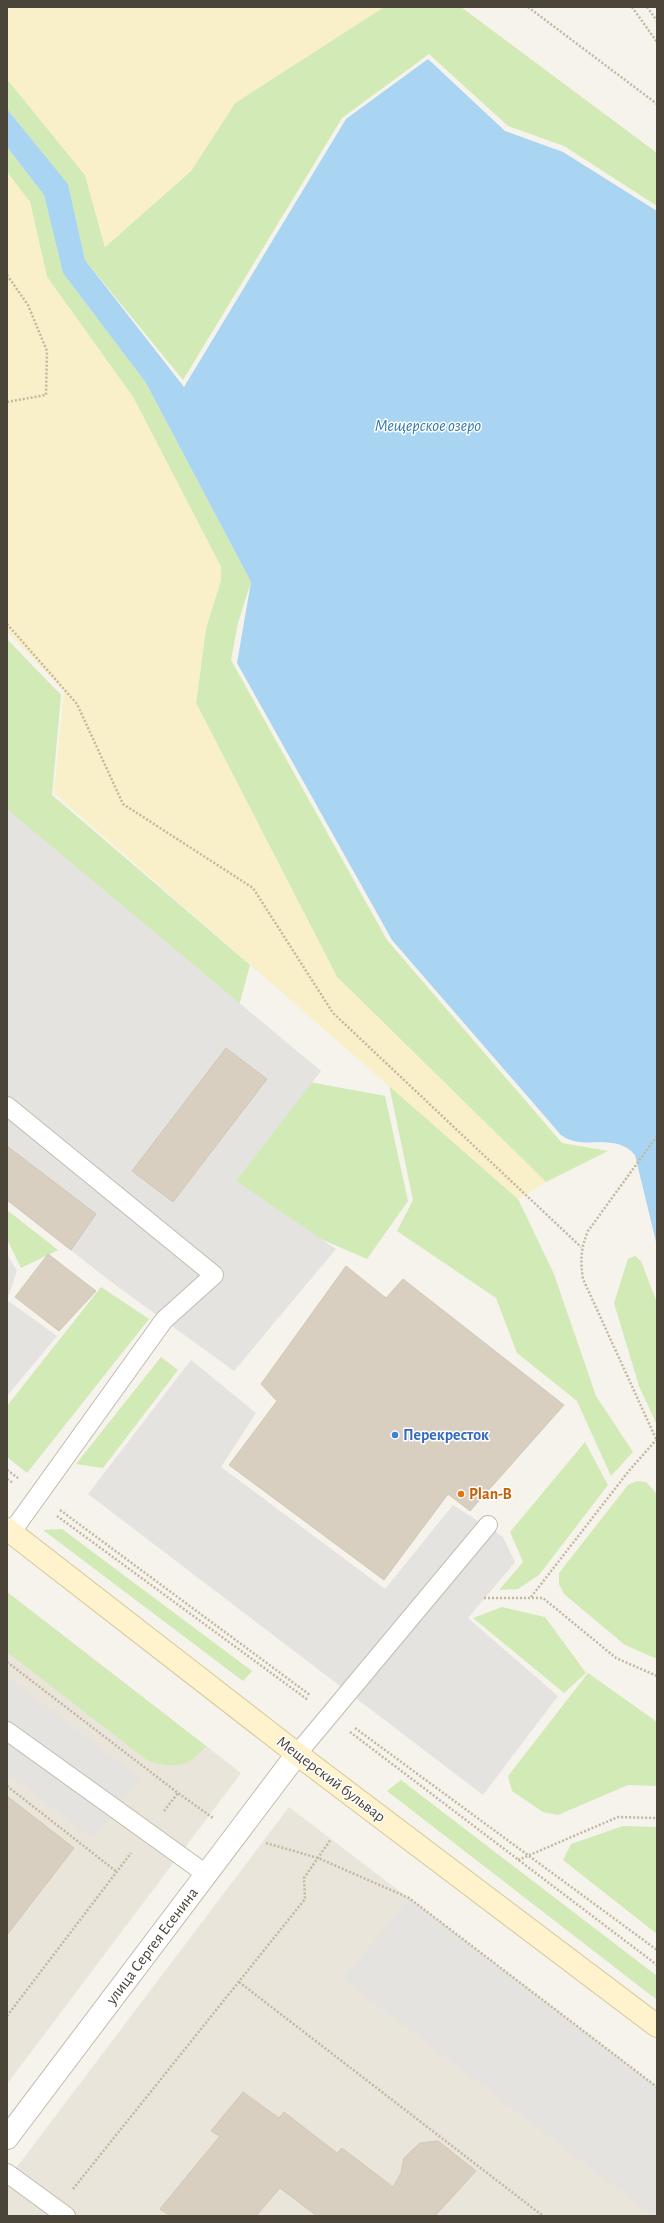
<svg xmlns="http://www.w3.org/2000/svg" width="664" height="2223" font-family="'Alegreya Sans',sans-serif">
<rect width="100%" height="100%" fill="#f6f3ec"/>
<g fill="#eae5da">
<polygon points="7,1592 241,1773 7,2084"/>
<polygon points="289,1807 657,2087 657,2216 7,2216 7,2180"/>
</g>
<g fill="#d2eab5">
<polygon points="384,7 461,7 657,153 657,206 564,146 508,126 429,54 342,118 183,380 85,260 68,184 7,109 7,79 85,175 105,247 191,171 235,103"/>
<polygon points="7,147 44,195 63,273 146,383 251,582 238,623 231,660 387,940 562,1143 608,1151 546,1182 337,977 196,703 206,628 221,580 221,567 133,397 47,277 30,202 7,172"/>
<polygon points="7,639 61,695 52,795 250,965 234,1024 7,835"/>
<polygon points="288,1078 385,1096 408,1201 367,1259 323,1240 202,1192"/>
<polygon points="389,1085 518,1199 554,1274 596,1396 633,1452 611,1476 577,1401 517,1353 496,1298 397,1231 413,1200"/>
<polygon points="7,1210 58,1250 21,1268 7,1239"/>
<polygon points="635,1256 641,1261 657,1303 657,1425 639,1386 614,1303 628,1259"/>
<polygon points="101,1287 149,1319 27,1473 7,1457 7,1406"/>
<polygon points="161,1357 178,1370 103,1468 76,1464"/>
<polygon points="585,1442 608,1485 539,1575 518,1589 499,1590 523,1562 510,1532"/>
<polygon points="637,1481 646,1482 657,1494 657,1659 625,1645 564,1594 559,1584 559,1573 628,1485"/>
<polygon points="62,1529 252,1671 243,1681 43,1530"/>
<path d="M7,1592L206,1746C187,1768 176,1769 148,1761L7,1652Z"/>
<polygon points="502,1607 545,1617 586,1673 564,1693 473,1618"/>
<polygon points="588,1673 657,1722 657,1786 628,1785 558,1815 543,1812 512,1791 508,1776"/>
<polygon points="401,1780 657,1976 657,2000 387,1791"/>
<polygon points="623,1826 657,1827 657,1934 563,1860 571,1844"/>
</g>
<g fill="#f9efc9">
<polygon points="7,7 384,7 235,103 191,171 105,247 85,175 7,79"/>
<polygon points="7,172 30,202 47,277 133,397 221,567 221,580 206,628 196,703 337,977 546,1182 518,1199 54,793 64,691 7,632"/>
</g>
<g fill="#e5e3e0">
<polygon points="7,809 321,1071 236,1181 336,1249 234,1371 110,1281 7,1200"/>
<polygon points="7,1254 17,1271 7,1300 57,1336 7,1396"/>
<polygon points="191,1360 256,1413 221,1467 385,1589 453,1505 503,1537 515,1562 468,1618 558,1696 483,1795 88,1494"/>
<polygon points="7,1677 140,1778 93,1839 7,1773"/>
<polygon points="409,1898 657,2087 657,2216 653,2216 343,1979"/>
</g>
<path fill="#a9d4f2" d="M428,59L505,131L563,152L657,211V1246L635,1155C614,1131 583,1152 561,1135L392,940L237,663L251,582L146,383L63,273L44,195L7,147V109L68,184L85,260L184,387L346,119Z"/>
<g fill="#d8cfc1" stroke="#d3c7b4">
<polygon points="226,1048 267,1079 173,1202 132,1171"/>
<polygon points="7,1146 96,1214 71,1250 7,1200"/>
<polygon points="48,1254 96,1291 59,1331 15,1297"/>
<polygon points="346,1266 386,1298 403,1279 564,1405 470,1511 448,1494 384,1580 229,1465 277,1401 261,1384"/>
<polygon points="7,1796 74,1848 7,1935"/>
<polygon points="243,2092 279,2118 284,2112 337,2153 342,2148 393,2187 401,2173 404,2158 420,2143 438,2141 476,2171 435,2216 317,2216 280,2188 256,2216 170,2216 160,2209 220,2136 211,2131"/>
</g>
<g fill="none" stroke-linecap="round" stroke-linejoin="round">
<g stroke="#c2bbae" stroke-width="20">
<g id="lane">
<polyline points="7,1106 214,1275 164,1320 11,1533"/>
<polyline points="7,1731 206,1874"/>
<polyline points="297,1754 488,1525"/>
<polyline points="7,2173 66,2216"/>
</g>
</g>
<g stroke="#c2bbae" stroke-width="24">
<polyline id="street" points="7,2138 297,1754"/>
</g>
<g stroke="#d6c79b" stroke-width="24">
<polyline id="secondary" points="7,1529 297,1754 657,2026"/>
</g>
<g stroke="#c4b79f" stroke-width="2.5" stroke-dasharray="2 2" stroke-linecap="butt">
<polyline points="528,7 657,104"/>
<polyline points="632,7 657,42"/>
<polyline points="647,7 657,21"/>
<polyline points="7,275 28,305 47,351 46,395 7,402"/>
<polyline points="7,624 77,704 123,804 253,888 333,1013 581,1247"/>
<path d="M657,1136L588,1231C581,1248 580,1260 583,1279L657,1441"/>
<polyline points="7,1470 18,1478"/>
<polyline points="7,1479 13,1483"/>
<polyline points="60,1510 310,1695"/>
<polyline points="57,1516 308,1700"/>
<polyline points="531,1597 628,1472 656,1440"/>
<polyline points="484,1598 543,1598 616,1658 657,1676"/>
<polyline points="7,1662 178,1793 213,1818"/>
<polyline points="355,1728 657,1950"/>
<polyline points="350,1732 657,1965"/>
<polyline points="7,1786 117,1872"/>
<polyline points="164,1811 178,1793"/>
<polyline points="266,1843 318,1858 409,1898 657,2087"/>
<polyline points="518,1860 618,1817 657,1818"/>
<polyline points="239,1982 543,2216"/>
<polyline points="7,2016 131,1853"/>
<polyline points="73,2189 305,1899 304,1878 331,1839"/>
</g>
<use href="#lane" stroke="#fff" stroke-width="18"/>
<use href="#street" stroke="#fff" stroke-width="22"/>
<use href="#secondary" stroke="#fff3cd" stroke-width="22"/>
</g>
<circle fill="#3f7fe0" stroke="#fff" stroke-width="1.5" cx="395" cy="1435" r="4"/>
<circle fill="#e8710a" stroke="#fff" stroke-width="1.5" cx="461" cy="1494" r="4"/>
<g text-anchor="middle" dominant-baseline="central" stroke-width="3" stroke-linejoin="round" paint-order="stroke">
<g font-size="16" font-weight="bold" fill="#366cbe" stroke="#fff" text-anchor="start">
<text x="403" y="1435">Перекресток</text>
</g>
<g font-size="16" font-weight="bold" fill="#c56008" stroke="#fff" text-anchor="start">
<text x="469" y="1494">Plan-B</text>
</g>
<g font-size="16" fill="#4b4439" stroke="#fff">
<text transform="translate(331 1779) rotate(37)">Мещерский бульвар</text>
<text transform="translate(152 1946) rotate(-53)">улица Сергея Есенина</text>
</g>
<g font-size="17" font-style="italic" fill="#2e7ab2" stroke="#fff">
<text x="428" y="425">Мещерское озеро</text>
</g>
</g>
<rect width="664" height="2223" fill="none" stroke="#4b4439" stroke-width="16"/>
</svg>
